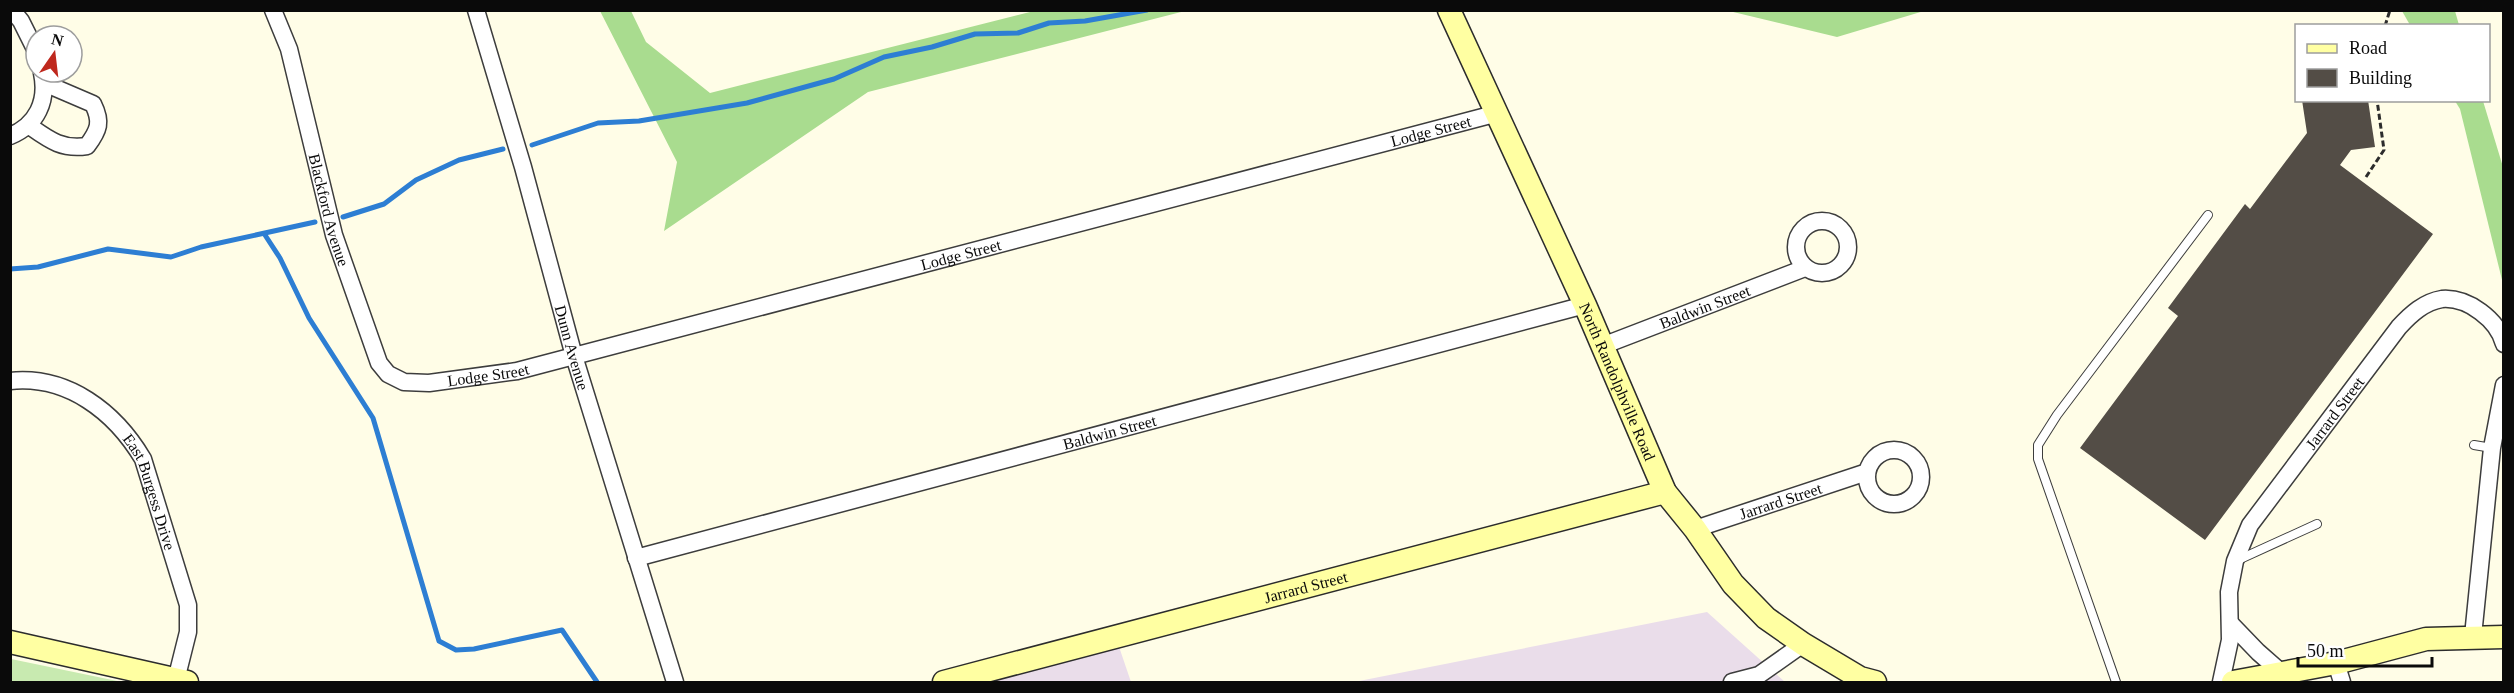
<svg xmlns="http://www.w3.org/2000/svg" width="2514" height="693" font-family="'Times New Roman',serif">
<rect width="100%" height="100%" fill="#fffde7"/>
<g fill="#eaddea">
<polygon points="1707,612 1785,682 1354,682"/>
<polygon points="1115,635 1131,682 966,682"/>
</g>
<polygon fill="#c8eab0" points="11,659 122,682 11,682"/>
<g fill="#a9dc8f">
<polygon points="600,11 631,11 646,42 710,93 1034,11 1185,11 868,92 664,231 677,162"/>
<polygon points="1729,11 1924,11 1837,37"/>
<polygon points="2402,11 2455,11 2459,25 2410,25"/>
<polygon points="2455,101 2483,101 2503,167 2503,284 2460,109"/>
</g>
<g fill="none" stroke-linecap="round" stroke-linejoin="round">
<g stroke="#2d7ed3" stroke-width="5">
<polyline points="532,145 598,123 639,121 747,103 834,79 884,57 932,47 975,34 1018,33 1049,23 1085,21 1147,10"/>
<polyline points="343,217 384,204 416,180 459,160 503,149"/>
<polyline points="265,235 280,258 309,318 373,418 439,641 456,650 474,649 562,630 597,682"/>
<polyline points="10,269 38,267 108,249 171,257 201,247 315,222"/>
</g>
</g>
<polygon fill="#534d46" points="2302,100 2368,100 2375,147 2351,150 2340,165 2433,234 2205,540 2080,448 2178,316 2168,308 2245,204 2250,209 2307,133"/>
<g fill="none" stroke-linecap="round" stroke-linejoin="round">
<g stroke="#3d3d3d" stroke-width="10">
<g id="lane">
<polyline points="2474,445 2492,448"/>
<polyline points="2238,560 2317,524"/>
<polyline points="2116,682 2038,459 2038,445 2057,415 2208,215"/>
</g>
</g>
<g stroke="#3d3d3d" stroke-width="19">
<g id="street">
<polyline points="12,10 21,21 36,51"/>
<path id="s1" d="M273,10L289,49L334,235L379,363L388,374L404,382L429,383L517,371L1498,113"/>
<path id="s2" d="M476,10L523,167L574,356L675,682"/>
<path d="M28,125C48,139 61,150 87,146C99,130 102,122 93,104L44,83"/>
<path d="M10,136C37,125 48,101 42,73"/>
<circle cx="1822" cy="247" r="26"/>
<path id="s3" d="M1602,346L1805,268"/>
<path id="s4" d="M10,381C68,375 115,412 143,459L188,605V632L176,680"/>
<circle cx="1894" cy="477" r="27"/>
<path id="s5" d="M1695,529L1867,472"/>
<path id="s6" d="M636,558L1585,305"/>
<polyline points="2231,624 2258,652 2282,673"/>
<polyline points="2473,636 2492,448 2504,385"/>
<polyline points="2336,663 2342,682"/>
<polyline points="1732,682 1759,675 1803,644"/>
<path id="s7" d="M2221,682L2230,640L2229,592L2235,561L2250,525L2399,327C2411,314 2424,302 2442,299C2468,297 2498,320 2504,344"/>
</g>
</g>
<g stroke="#2c2c2c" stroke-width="25">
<g id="secondary">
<path id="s8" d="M1449,10L1585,305L1665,492L1695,529L1733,584L1766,618L1803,644L1860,678L1875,682"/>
<polyline points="10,642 187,682"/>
<path id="s9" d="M944,682L1665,492"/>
<polyline points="2233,682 2336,663 2426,639 2504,637"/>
</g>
</g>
<g stroke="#2c2c2c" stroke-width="3" stroke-dasharray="6 3" stroke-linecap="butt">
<polyline points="2385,26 2390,10"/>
<polyline points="2366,177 2384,150 2377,100"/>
</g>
<use href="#lane" stroke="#fff" stroke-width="8"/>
<use href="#street" stroke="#fff" stroke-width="16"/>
<use href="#secondary" stroke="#ffffa2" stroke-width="22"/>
</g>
<g text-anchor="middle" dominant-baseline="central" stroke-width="6" stroke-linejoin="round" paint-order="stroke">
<g font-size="16" fill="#0a0a0a" stroke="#fff">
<text stroke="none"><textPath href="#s1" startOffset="1460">Lodge Street</textPath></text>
<text stroke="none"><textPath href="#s1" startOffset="208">Blackford Avenue</textPath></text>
<text stroke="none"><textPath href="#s1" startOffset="974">Lodge Street</textPath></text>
<text stroke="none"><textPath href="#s3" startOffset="110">Baldwin Street</textPath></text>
<text stroke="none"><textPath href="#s2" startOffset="351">Dunn Avenue</textPath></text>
<text stroke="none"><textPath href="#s1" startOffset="486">Lodge Street</textPath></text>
<text stroke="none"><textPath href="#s8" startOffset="408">North Randolphville Road</textPath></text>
<text stroke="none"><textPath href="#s7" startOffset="302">Jarrard Street</textPath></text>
<text stroke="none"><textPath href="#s6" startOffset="490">Baldwin Street</textPath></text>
<text stroke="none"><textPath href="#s4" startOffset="196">East Burgess Drive</textPath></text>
<text stroke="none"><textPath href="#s5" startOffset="90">Jarrard Street</textPath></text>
<text stroke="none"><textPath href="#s9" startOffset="374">Jarrard Street</textPath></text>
</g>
</g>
<rect width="2514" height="693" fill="none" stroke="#0a0a0a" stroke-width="24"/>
<rect x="2295" y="24" width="195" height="78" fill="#ffffff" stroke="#9d9d9d" stroke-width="1.5"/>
<rect x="2307" y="44" width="30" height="9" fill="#ffffa2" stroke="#9d9d9d" stroke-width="1.5"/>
<text x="2349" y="54" font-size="18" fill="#0a0a0a">Road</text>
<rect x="2307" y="69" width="30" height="18" fill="#534d46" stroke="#9d9d9d" stroke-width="1.5"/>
<text x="2349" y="84" font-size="18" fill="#0a0a0a">Building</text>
<g transform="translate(54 54) rotate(14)"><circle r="28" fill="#ffffff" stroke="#9d9d9d" stroke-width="1.5"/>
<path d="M0-4.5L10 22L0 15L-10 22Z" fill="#bf281d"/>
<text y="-9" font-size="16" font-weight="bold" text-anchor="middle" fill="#0a0a0a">N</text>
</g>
<path d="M2298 657v9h134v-9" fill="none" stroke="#0a0a0a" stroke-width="3"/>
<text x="2307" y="657" font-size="18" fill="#0a0a0a" stroke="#ffffff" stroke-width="4.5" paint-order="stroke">50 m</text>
</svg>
